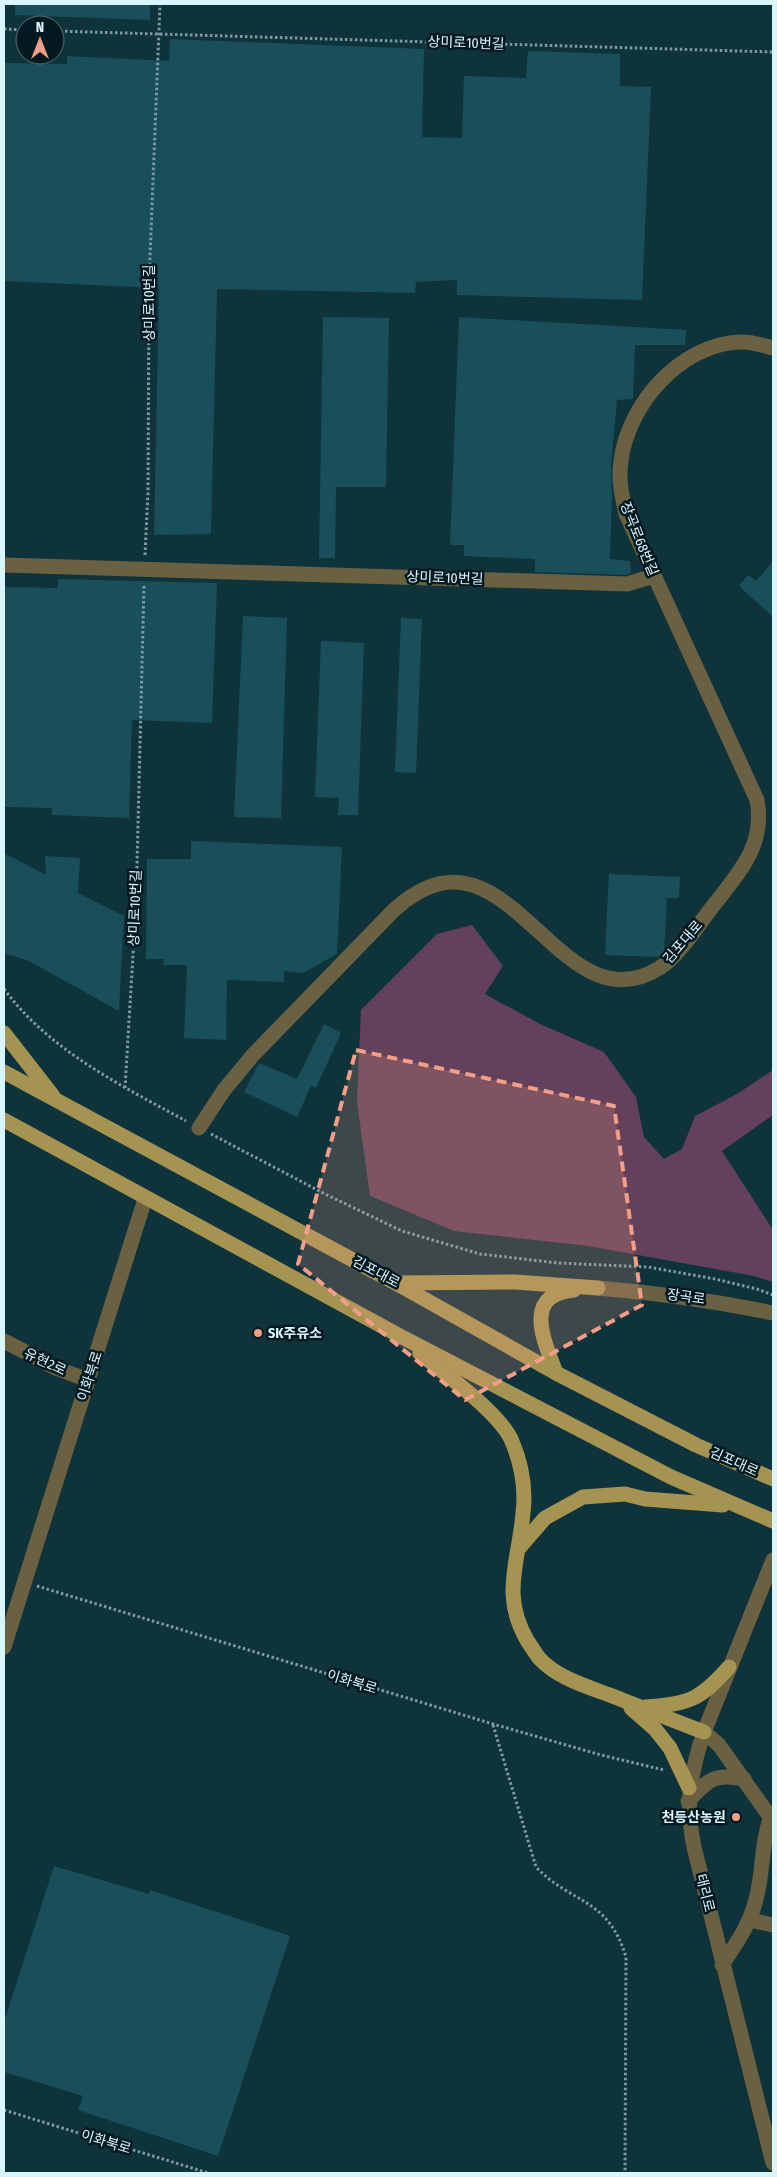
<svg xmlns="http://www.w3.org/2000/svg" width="777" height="2177" font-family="'Fira Sans Condensed','Noto Sans KR',sans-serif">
<rect width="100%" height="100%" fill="#0f333b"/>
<polygon fill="#63405b" points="472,925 503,966 485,994 540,1024 604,1052 636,1097 644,1137 664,1159 682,1149 695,1116 737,1094 773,1070 773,1115 722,1151 773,1230 773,1282 754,1276 588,1246 454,1231 370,1196 357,1102 361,1010 437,934"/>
<g fill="#184f5b">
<polygon points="15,4 150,4 150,20 15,15"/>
<polygon points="170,39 424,49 422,137 462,138 464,76 526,78 528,51 620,54 620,86 651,87 642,300 457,295 457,280 416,282 415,293 217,289 211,534 154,535 159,288 4,281 4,63 67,64 67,56 169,61"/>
<polygon points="323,317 389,318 386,487 336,487 335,558 319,558"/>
<polygon points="459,317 686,330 685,345 635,345 633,399 617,400 611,467 612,494 610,559 630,561 631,573 626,575 535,572 535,559 464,556 464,545 450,545"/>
<polygon points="773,561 773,617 739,586 748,575 756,581"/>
<polygon points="58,579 217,583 212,723 132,720 129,818 52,815 52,808 4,807 4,587 58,588"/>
<polygon points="243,616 287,618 281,818 234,817"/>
<polygon points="401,618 422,619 416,773 395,772"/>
<polygon points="321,641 364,643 358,815 338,815 339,798 315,797"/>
<polygon points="191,841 342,847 337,954 303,973 284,971 284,982 227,980 226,1040 184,1038 187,965 163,965 164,959 146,959 147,859 191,859"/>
<polygon points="4,853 46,875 45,856 80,858 78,893 124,916 119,1011 29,961 4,953"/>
<polygon points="609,874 680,877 679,898 667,898 664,953 658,957 605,955"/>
<polygon points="324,1024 341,1033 316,1088 311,1086 297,1117 244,1092 259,1063 297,1079"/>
<polygon points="54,1866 149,1894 150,1890 290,1936 218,2156 78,2110 83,2096 4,2072 4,2022"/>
</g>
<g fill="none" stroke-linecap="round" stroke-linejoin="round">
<g stroke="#7c9ca4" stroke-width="3" stroke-dasharray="2.5 2.5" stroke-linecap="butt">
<polyline points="4,29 25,30"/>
<polyline points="55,31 773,52"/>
<polyline points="145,555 148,492 149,282 160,4"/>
<path d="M4,989C49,1050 120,1085 186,1121"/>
<polyline points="125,1088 136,905 144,584"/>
<polyline points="211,1134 325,1194 402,1231 480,1254 558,1263 648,1267 715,1279 757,1289 773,1295"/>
<polyline points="37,1586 493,1724 601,1755 664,1770"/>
<path d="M493,1725L536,1867C571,1904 608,1897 626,1957L625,2173"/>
<polyline points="4,2110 208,2173"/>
</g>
<g stroke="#6a6142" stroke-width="15">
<polyline points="4,565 627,584 654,576"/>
<path d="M199,1128L224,1090L253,1055L394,910C508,805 557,1035 661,967C680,955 702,919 717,901C742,869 765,843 757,800L626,514C622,496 618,479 621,461C628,404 680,345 739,342C751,341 762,345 773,348"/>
<path d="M598,1288C657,1293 715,1301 773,1313"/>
<polyline points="4,1341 56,1368 88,1380"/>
<path d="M773,1560L704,1732C690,1774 685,1804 694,1847L773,2163"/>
<polyline points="4,1647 145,1199"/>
<polyline points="704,1732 719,1745 773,1821"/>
<path d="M688,1801C709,1779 714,1773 744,1779"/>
<polyline points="750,1920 773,1925"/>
<path d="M722,1965C735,1945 749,1926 755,1903C764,1874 760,1848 770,1819"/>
</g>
<g stroke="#a59451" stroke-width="15">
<polyline points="4,1033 53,1096"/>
<polyline points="4,1072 401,1286 556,1373 696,1445 773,1479"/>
<polyline points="4,1120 400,1336 671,1477 773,1521"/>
<polyline points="397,1283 515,1282 598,1288"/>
<path d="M420,1353C445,1374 498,1412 511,1439C521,1462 526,1489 523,1513C519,1562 500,1595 528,1642C532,1647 535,1653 539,1658C558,1679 589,1687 615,1697C645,1709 674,1721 704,1732"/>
<path d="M556,1373C545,1342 521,1295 574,1290"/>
<polyline points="519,1548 545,1518 583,1497 625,1494 645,1499 723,1505"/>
<path d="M645,1707C689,1704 700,1700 729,1667"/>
<polyline points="631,1708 655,1729 670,1748 689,1788"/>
</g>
</g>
<path fill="#f49e88" fill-opacity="0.2" stroke="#f49e88" stroke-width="4" stroke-dasharray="10 6" stroke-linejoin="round" d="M356,1050L614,1106L642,1305L465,1400L298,1264Z"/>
<g fill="#f49e88" stroke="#02191f" stroke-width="2">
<circle cx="258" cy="1333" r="5"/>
<circle cx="736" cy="1817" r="5"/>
</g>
<g text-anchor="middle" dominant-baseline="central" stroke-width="5" stroke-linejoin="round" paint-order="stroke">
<g font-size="14" fill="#d9f6fd" stroke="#02191f">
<text transform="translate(466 43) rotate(2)">상미로10번길</text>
<text transform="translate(149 303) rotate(-90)">상미로10번길</text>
<text transform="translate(639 539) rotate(68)">장곡로68번길</text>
<text transform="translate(445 578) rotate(2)">상미로10번길</text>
<text transform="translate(135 908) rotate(-88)">상미로10번길</text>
<text transform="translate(683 942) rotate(-49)">김포대로</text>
<text transform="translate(376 1272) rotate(28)">김포대로</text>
<text transform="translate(686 1297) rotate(8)">장곡로</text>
<text transform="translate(45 1362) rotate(25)">유현2로</text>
<text transform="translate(90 1376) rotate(-72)">이화북로</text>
<text transform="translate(734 1462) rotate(24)">김포대로</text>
<text transform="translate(352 1682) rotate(17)">이화북로</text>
<text transform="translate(705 1893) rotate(76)">태리로</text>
<text transform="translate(106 2142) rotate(17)">이화북로</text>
</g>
<g font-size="14" font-weight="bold" fill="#d9f6fd" stroke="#02191f" text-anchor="start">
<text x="268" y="1333">SK주유소</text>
<text x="726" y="1817" text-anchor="end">천등산농원</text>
</g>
</g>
<rect width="777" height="2177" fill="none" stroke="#d9f6fd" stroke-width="10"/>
<g transform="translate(40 40)"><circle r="24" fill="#02191f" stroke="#587178"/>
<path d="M0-4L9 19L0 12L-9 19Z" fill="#f49e88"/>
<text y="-8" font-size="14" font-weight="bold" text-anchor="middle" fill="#d9f6fd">N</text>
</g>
</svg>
